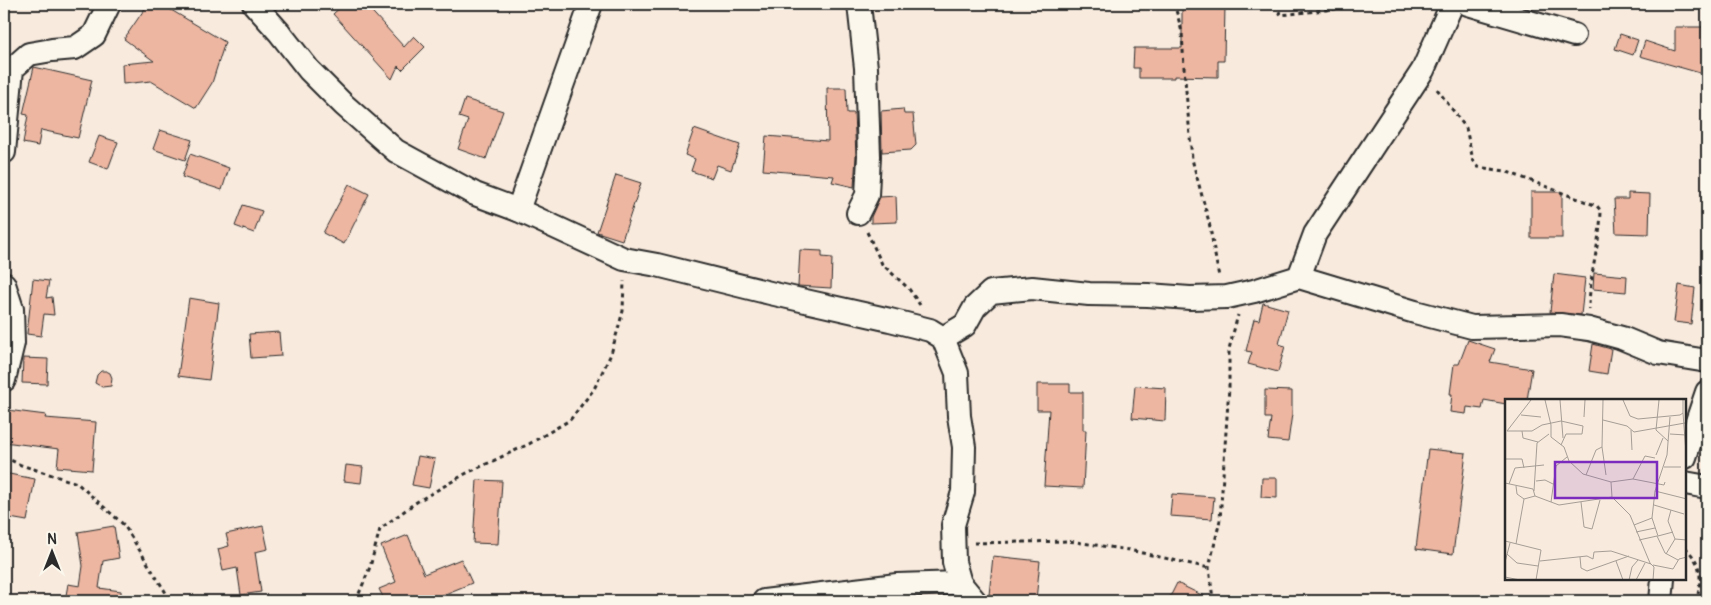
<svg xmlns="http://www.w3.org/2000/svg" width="1711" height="605" font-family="Pangolin,sans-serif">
<rect width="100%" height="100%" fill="#f8eadd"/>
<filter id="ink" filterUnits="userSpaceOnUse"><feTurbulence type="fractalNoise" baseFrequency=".02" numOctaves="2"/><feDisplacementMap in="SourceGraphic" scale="10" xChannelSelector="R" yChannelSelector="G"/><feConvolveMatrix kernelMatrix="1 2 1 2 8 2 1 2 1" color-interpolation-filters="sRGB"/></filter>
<g filter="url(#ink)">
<g fill="#edb6a1" stroke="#2b2b2b">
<polygon points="148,4 161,4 225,42 212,83 196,108 151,81 123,84 122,64 154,61 124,39"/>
<polygon points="344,4 365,4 404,47 414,36 425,47 402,70 398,66 392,79 333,14"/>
<polygon points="1182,4 1225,4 1224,61 1218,61 1218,77 1174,76 1174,78 1139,78 1139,68 1133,68 1134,48 1182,48"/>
<polygon points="1675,27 1707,27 1707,75 1640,56 1645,41 1675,51"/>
<polygon points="1620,34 1638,40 1633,55 1615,49"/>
<polygon points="34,67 92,80 78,138 41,130 38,146 23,143 28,115 23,114"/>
<polygon points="827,88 846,88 847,113 854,113 856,156 854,187 832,182 834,176 763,170 766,136 828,141"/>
<polygon points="465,99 503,111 486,159 458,149 468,120 459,117"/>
<polygon points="903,109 904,114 913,114 916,145 911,150 882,152 881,111"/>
<polygon points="694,129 740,145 731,170 717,165 712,178 691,171 695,159 685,155"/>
<polygon points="160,130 192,140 185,160 153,149"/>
<polygon points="99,136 118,142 108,169 89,162"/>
<polygon points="190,154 229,168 222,190 182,177"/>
<polygon points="616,175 641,183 622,240 597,232"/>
<polygon points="349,184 369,194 344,244 323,233"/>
<rect x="1531" y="192" width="31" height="46"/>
<polygon points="1628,193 1650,194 1649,234 1616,233 1614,199 1628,199"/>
<polygon points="896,196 897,222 871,223 871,217 880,197"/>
<polygon points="243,205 262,211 254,233 235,226"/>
<polygon points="800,250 822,251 822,257 832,258 831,288 798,286"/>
<polygon points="1594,273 1627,276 1626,292 1593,289"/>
<polygon points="1554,274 1585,278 1581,315 1550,312"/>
<polygon points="33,279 49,281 46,298 52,297 54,315 44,314 41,336 27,334"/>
<polygon points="1679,285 1695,288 1691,324 1674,322"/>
<polygon points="189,298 219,303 209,380 178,376"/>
<polygon points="1263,303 1288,310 1279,344 1285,346 1278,372 1248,364 1252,352 1246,351 1254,319 1259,320"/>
<polygon points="279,332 281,356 251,358 249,334"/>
<polygon points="1468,340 1495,349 1490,362 1532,369 1527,400 1506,400 1506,404 1484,400 1482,409 1467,407 1466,414 1450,412 1452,394 1450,394 1454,364 1459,364"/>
<polygon points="1593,344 1611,349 1607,374 1589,371"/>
<polygon points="23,358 48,359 47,384 22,383"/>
<polygon points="101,371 106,371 110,373 112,378 111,386 102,387 95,383 97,375"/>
<polygon points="1037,384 1070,384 1070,392 1083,392 1083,430 1086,430 1083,488 1044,486 1049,410 1037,410"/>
<polygon points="1135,386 1166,388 1165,421 1132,418"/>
<polygon points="1265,390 1292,391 1292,414 1288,442 1268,440 1271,418 1265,418"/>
<polygon points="7,410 46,415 45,418 96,422 92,470 57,467 59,449 4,442"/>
<polygon points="1428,449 1466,453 1453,554 1416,549"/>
<polygon points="418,456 435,459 429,488 412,485"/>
<polygon points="346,465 363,467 361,483 344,481"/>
<polygon points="4,473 35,479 27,521 4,517"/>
<polygon points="1262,478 1277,478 1277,498 1261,497"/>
<polygon points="477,480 502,481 498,544 473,543"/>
<polygon points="1172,494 1214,497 1212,519 1170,516"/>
<polygon points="114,526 119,558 103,561 99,588 121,591 121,601 65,601 68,584 80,586 83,566 78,532"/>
<polygon points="263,526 268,549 255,552 261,592 241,595 237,568 223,571 218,549 229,546 226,534"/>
<polygon points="408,535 424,574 461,559 472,583 428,601 385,601 379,589 396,582 381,546"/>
<polygon points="993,556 1040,561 1036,600 989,595"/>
<polygon points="1177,583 1214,601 1168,601"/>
</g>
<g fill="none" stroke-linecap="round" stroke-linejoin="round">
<g stroke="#2b2b2b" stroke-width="26">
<g id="minor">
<polyline points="254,4 279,32 309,70 344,105 396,151 475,194 518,210 624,259 657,265 770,293 890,320 930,330 943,338 957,373 959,416 964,447 963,492 953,525 954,562 960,583 975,601"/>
<polyline points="1468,4 1574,35"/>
<polyline points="4,152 12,69 29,54 52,50 75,48 94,35 109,4"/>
<polyline points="518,210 591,4"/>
<polyline points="858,213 867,195 869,156 866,68 859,4"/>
<polyline points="1299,277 1315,234 1423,70 1452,4"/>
<polyline points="4,284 12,309 13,343 4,380"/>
<polyline points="943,338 965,325 975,307 991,292 1032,288 1089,294 1148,295 1190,298 1227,297 1254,291 1299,277 1415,312 1472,327 1560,325 1589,329 1622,338 1658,353 1707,361"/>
<polyline points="1685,457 1707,392"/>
<polyline points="1685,483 1707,487"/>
<polyline points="764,601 897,585 960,583"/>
<polyline points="1661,601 1663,579"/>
</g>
</g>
<g stroke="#2b2b2b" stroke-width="3" stroke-dasharray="4 4" stroke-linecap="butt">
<polyline points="1172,4 1176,10 1182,32 1184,68 1192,159 1209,222 1219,277"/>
<polyline points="1275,4 1281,15 1378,4"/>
<path d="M1437,89L1466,128L1473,160L1478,167L1505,171L1597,206L1601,211C1600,244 1589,276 1589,309"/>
<polyline points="867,232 882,264 909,289 920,305"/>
<polyline points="4,457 21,465 77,483 124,525 171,601"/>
<polyline points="974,543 1069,541 1129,550 1209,568"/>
<path d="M1685,547C1704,567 1701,576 1697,601"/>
<polyline points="356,601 370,567 380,529 415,503 465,474 529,444 570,420 594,389 611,354 623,311 624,281"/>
<polyline points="1211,601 1213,599 1209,568 1220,520 1229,387 1229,349 1238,315"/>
</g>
<use href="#minor" stroke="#fbf7ec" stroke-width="22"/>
</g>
</g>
<g transform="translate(1505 399)">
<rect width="181" height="181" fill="#f8eadd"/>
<path fill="none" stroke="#a69e96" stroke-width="1" d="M40,1L46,26V38L59,48L64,62L78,75L106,83L107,98L125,116L145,164L149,168L148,181M55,1L58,39M118,1L125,17L133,20L175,16L178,14V1M154,1L151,31L163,42M178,14L181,54M16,16L36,18M79,18L80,1M98,21L122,27L129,33L180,24M126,31L127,51M2,32H27L37,26L56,22L78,27L77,35H61L56,46M2,32L26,1M17,32L18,39L33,43M165,35L181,36M97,48L101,76M151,56L158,39M0,60H17L19,69M159,68H176M81,76L91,51L97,48L98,1M128,80L140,57L150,59M31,82L40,81L50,86M106,83L128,80L159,86L160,83M0,84L28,90L30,97L54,106L107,98M4,85L10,69L39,66M11,87L12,95L19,100M29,92L32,44L44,35M150,92L182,100M46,103L51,67L62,58M76,103L79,128L87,130L95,101M149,106L179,115M166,111L163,122L170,140L182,141M147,119L153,137L168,133M129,126L147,119L150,92L162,56L165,18M131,133L150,129M134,141L152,137L160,154L173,161M0,142L36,151L31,181M11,145L19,100L30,97M2,155L12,164L33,167M161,155L170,140M75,158L76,169L82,172L124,157M35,162L82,157L88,160L89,153L106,152L146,165M111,162L118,181M0,163L5,144M148,166L168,170L174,160L182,158M0,178L15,181M124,181L127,168L133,161M131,181L140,164"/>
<path fill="#7b2cbf" fill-opacity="0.15" stroke="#7b2cbf" stroke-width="2.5" d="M50,63H152V99H50Z"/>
<rect width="181" height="181" fill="none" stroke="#2b2b2b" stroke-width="2.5"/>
</g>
<rect width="1711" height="605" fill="none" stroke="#fbf7ec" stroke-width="20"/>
<rect x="10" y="10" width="1691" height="585" fill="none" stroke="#2b2b2b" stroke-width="2" filter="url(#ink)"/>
<g transform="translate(52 552)" stroke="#fbf7ec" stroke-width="4" paint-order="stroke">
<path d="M0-4L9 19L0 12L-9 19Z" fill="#2b2b2b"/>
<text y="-8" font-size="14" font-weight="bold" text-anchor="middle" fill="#2b2b2b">N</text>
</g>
</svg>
